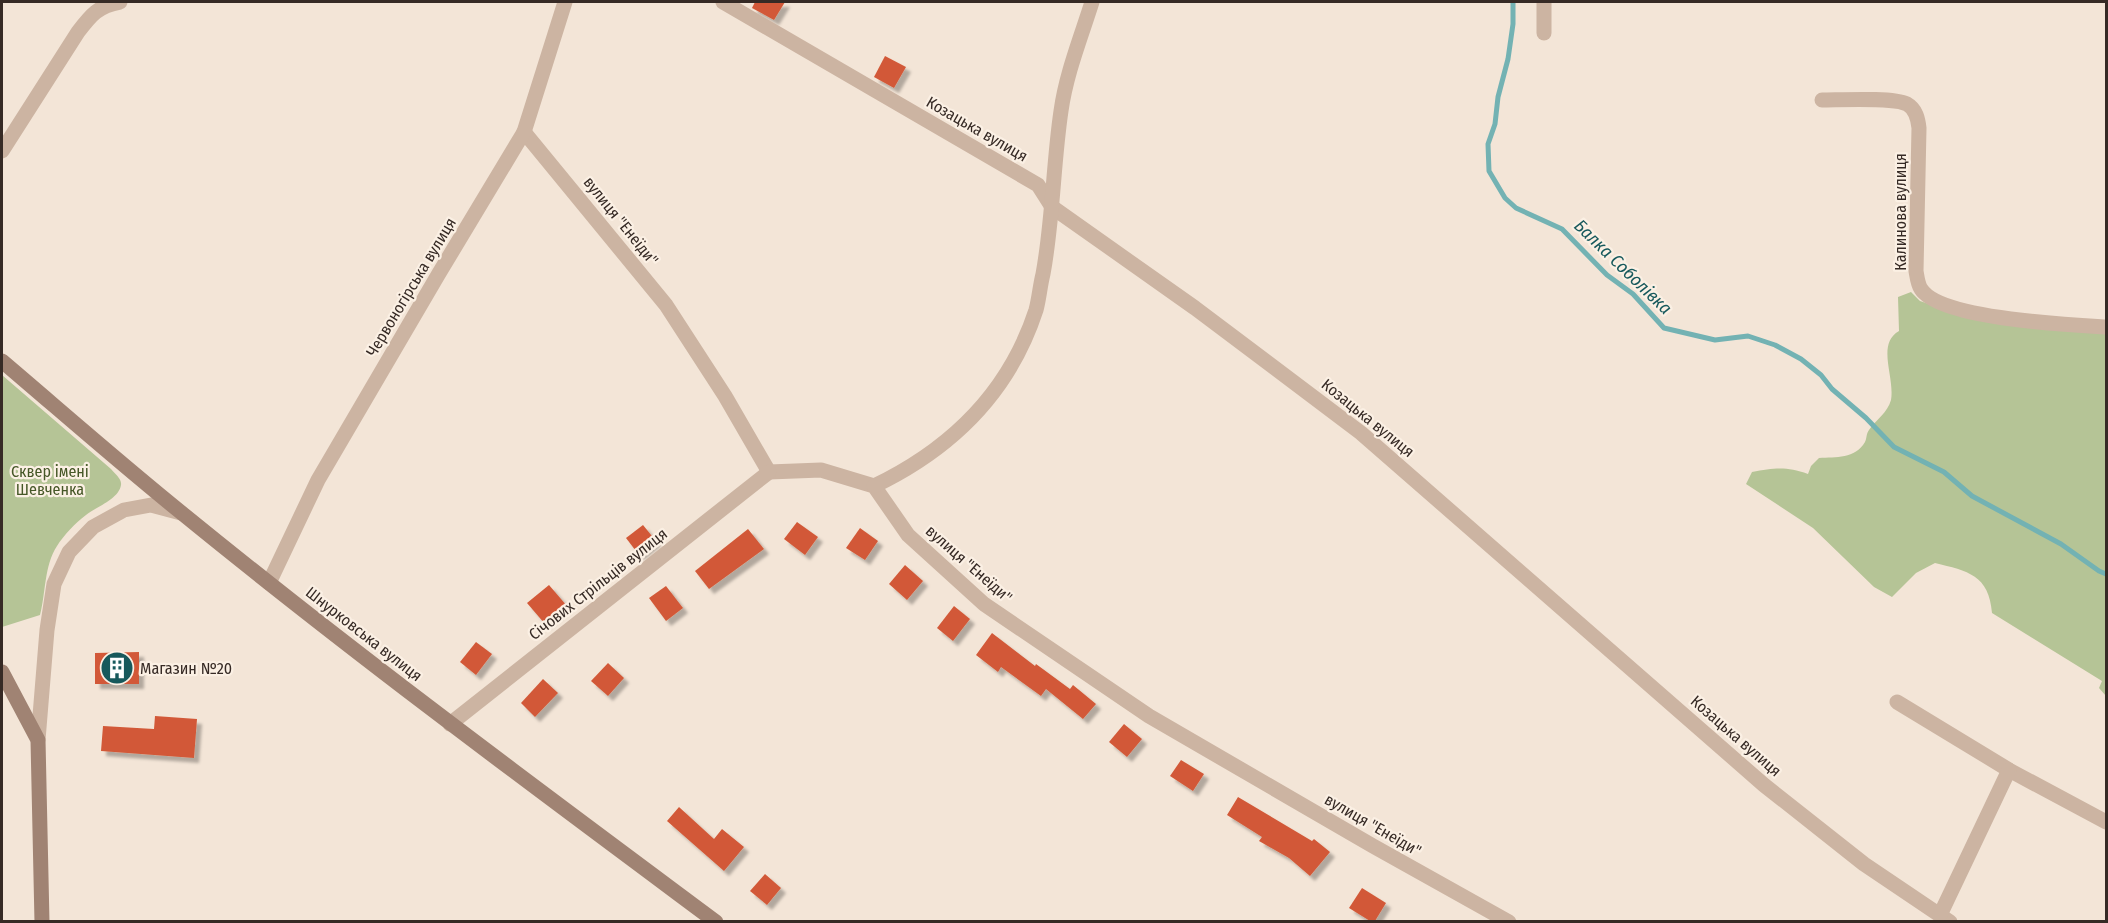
<svg xmlns="http://www.w3.org/2000/svg" width="2108" height="923" font-family="'Fira Sans Condensed',sans-serif">
<defs>
<filter id="shadow"><feDropShadow dx="5" dy="5" stdDeviation="1.5" flood-color="#0004"/></filter>
</defs>
<rect width="100%" height="100%" fill="#f3e5d7"/>
<g fill="#b5c496">
<path d="M1911,292L1920,301L1935,306L2106,332V696L2099,688L2102,681L1992,613C1989,575 1968,571 1935,563L1916,573L1892,597L1874,587L1813,528L1746,484L1752,472C1774,468 1786,466 1808,474L1811,466L1819,458C1836,457 1855,459 1865,442C1867,438 1866,434 1869,430C1876,420 1888,412 1891,400C1895,377 1876,344 1899,331L1898,297Z"/>
<path d="M2,375L111,469C115,474 122,479 121,485C119,499 96,507 86,515C75,523 64,535 57,546C44,566 46,592 40,615L2,627Z"/>
</g>
<g fill="none" stroke-linecap="round" stroke-linejoin="round">
<polyline stroke="#73b2b3" stroke-width="5" points="1513,2 1513,24 1508,59 1498,97 1495,124 1488,144 1489,171 1505,198 1516,208 1562,229 1607,275 1633,294 1664,328 1715,340 1748,336 1775,345 1801,359 1821,375 1832,389 1866,418 1894,447 1944,472 1972,496 2061,544 2099,571 2106,574"/>
</g>
<g fill="#d25937" filter="url(#shadow)">
<polygon points="755,2 785,2 774,20 752,8"/>
<polygon points="885,56 906,67 894,88 874,77"/>
<polygon points="797,522 818,537 805,555 784,539"/>
<polygon points="643,525 656,541 639,555 626,538"/>
<polygon points="860,528 878,541 865,560 846,548"/>
<polygon points="748,529 764,549 709,589 695,571"/>
<polygon points="905,565 923,581 907,600 889,584"/>
<polygon points="549,585 567,606 545,624 527,603"/>
<polygon points="666,586 683,608 666,621 649,598"/>
<polygon points="954,606 970,619 953,641 937,628"/>
<polygon points="992,633 1035,666 1036,664 1070,689 1073,685 1096,704 1083,719 1046,689 1041,696 1001,667 998,672 976,655"/>
<polygon points="476,642 492,654 476,675 460,662"/>
<polygon points="139,652 139,684 95,684 95,653"/>
<polygon points="608,663 624,678 608,696 591,681"/>
<polygon points="543,679 558,693 535,717 521,703"/>
<polygon points="155,716 197,719 194,758 101,751 103,726 154,729"/>
<polygon points="1124,724 1142,739 1127,757 1109,742"/>
<polygon points="1181,760 1204,774 1193,791 1170,776"/>
<polygon points="1238,797 1312,841 1314,839 1330,852 1310,876 1289,858 1259,841 1262,837 1227,815"/>
<polygon points="679,807 714,839 722,829 744,847 724,871 667,821"/>
<polygon points="765,874 781,888 767,905 750,891"/>
<polygon points="1362,888 1386,903 1375,921 1370,921 1349,908"/>
</g>
<g fill="none" stroke-linecap="round" stroke-linejoin="round">
<g stroke="#ccb4a2" stroke-width="15">
<polyline points="723,2 1038,185 1052,207 1195,308 1361,433 1764,785 1864,864 1950,922"/>
<polyline points="1544,33 1544,2"/>
<path d="M1822,100C1839,100 1893,97 1907,104C1916,109 1918,119 1919,128L1916,271C1917,277 1918,285 1921,289C1940,319 2071,325 2106,327"/>
<polyline points="524,132 666,305 725,396 769,472 821,470 874,486 908,535 984,604 1149,716 1373,846 1509,922"/>
<path d="M2,151L78,32C91,15 98,6 120,2"/>
<path d="M874,486C951,449 1009,393 1036,310C1039,299 1040,286 1043,274C1053,220 1053,165 1061,111C1066,74 1081,37 1092,2"/>
<polyline points="269,583 318,480 438,275 524,132 565,2"/>
<polyline points="1897,702 2009,770 2106,822"/>
<polyline points="450,724 769,472"/>
<polyline points="38,740 47,630 54,584 69,552 93,527 124,510 151,505 181,513"/>
<polyline points="1940,915 2009,770"/>
</g>
<g stroke="#a08373" stroke-width="15">
<path d="M2,361C62,412 121,464 183,514C356,655 536,788 716,922"/>
<polyline points="2,672 38,740 42,922"/>
</g>
</g>
<defs>
<g id="building-disc" transform="scale(1.725)"><circle r="9.5" fill="#17595c" stroke="#fbf0e4"/><path d="M-4-6H4V6H1V3H-1V6H-4ZM-2.5-4.3h1.7v1.8h-1.7ZM.8-4.3h1.7v1.8H.8ZM-2.5-1h1.7V.8h-1.7ZM.8-1h1.7V.8H.8Z" fill="#fff"/></g>
</defs>
<g fill-rule="evenodd">
<use href="#building-disc" x="117" y="668"/>
</g>
<g text-anchor="middle" dominant-baseline="central" stroke-width="4.5" stroke-linejoin="round" paint-order="stroke">
<g font-size="16" fill="#362a25" stroke="#fbf0e4">
<text transform="translate(977 129) rotate(30)">Козацька вулиця</text>
<text transform="translate(1900 212) rotate(-90)">Калинова вулиця</text>
<text transform="translate(621 221) rotate(51)">вулиця "Енеїди"</text>
<text transform="translate(411 287) rotate(-59)">Червоногірська вулиця</text>
<text transform="translate(1368 418) rotate(39)">Козацька вулиця</text>
<text transform="translate(969 564) rotate(41)">вулиця "Енеїди"</text>
<text transform="translate(598 584) rotate(-38)">Січових Стрільців вулиця</text>
<text transform="translate(364 634) rotate(38)">Шнурковська вулиця</text>
<text transform="translate(1736 736) rotate(41)">Козацька вулиця</text>
<text transform="translate(1373 825) rotate(30)">вулиця "Енеїди"</text>
</g>
<g font-size="16" fill="#465727" stroke="#fbf0e4">
<text x="50" y="471">Сквер імені<tspan x="50" dy="18">Шевченка</tspan></text>
</g>
<g font-size="16" fill="#362a25" stroke="#fbf0e4" text-anchor="start">
<text x="140" y="668">Магазин №20</text>
</g>
<g font-size="18" font-style="italic" fill="#17595c" stroke="#fbf0e4">
<text transform="translate(1623 267) rotate(44)">Балка Соболівка</text>
</g>
</g>
<rect width="2108" height="923" fill="none" stroke="#362a25" stroke-width="6"/>
</svg>
